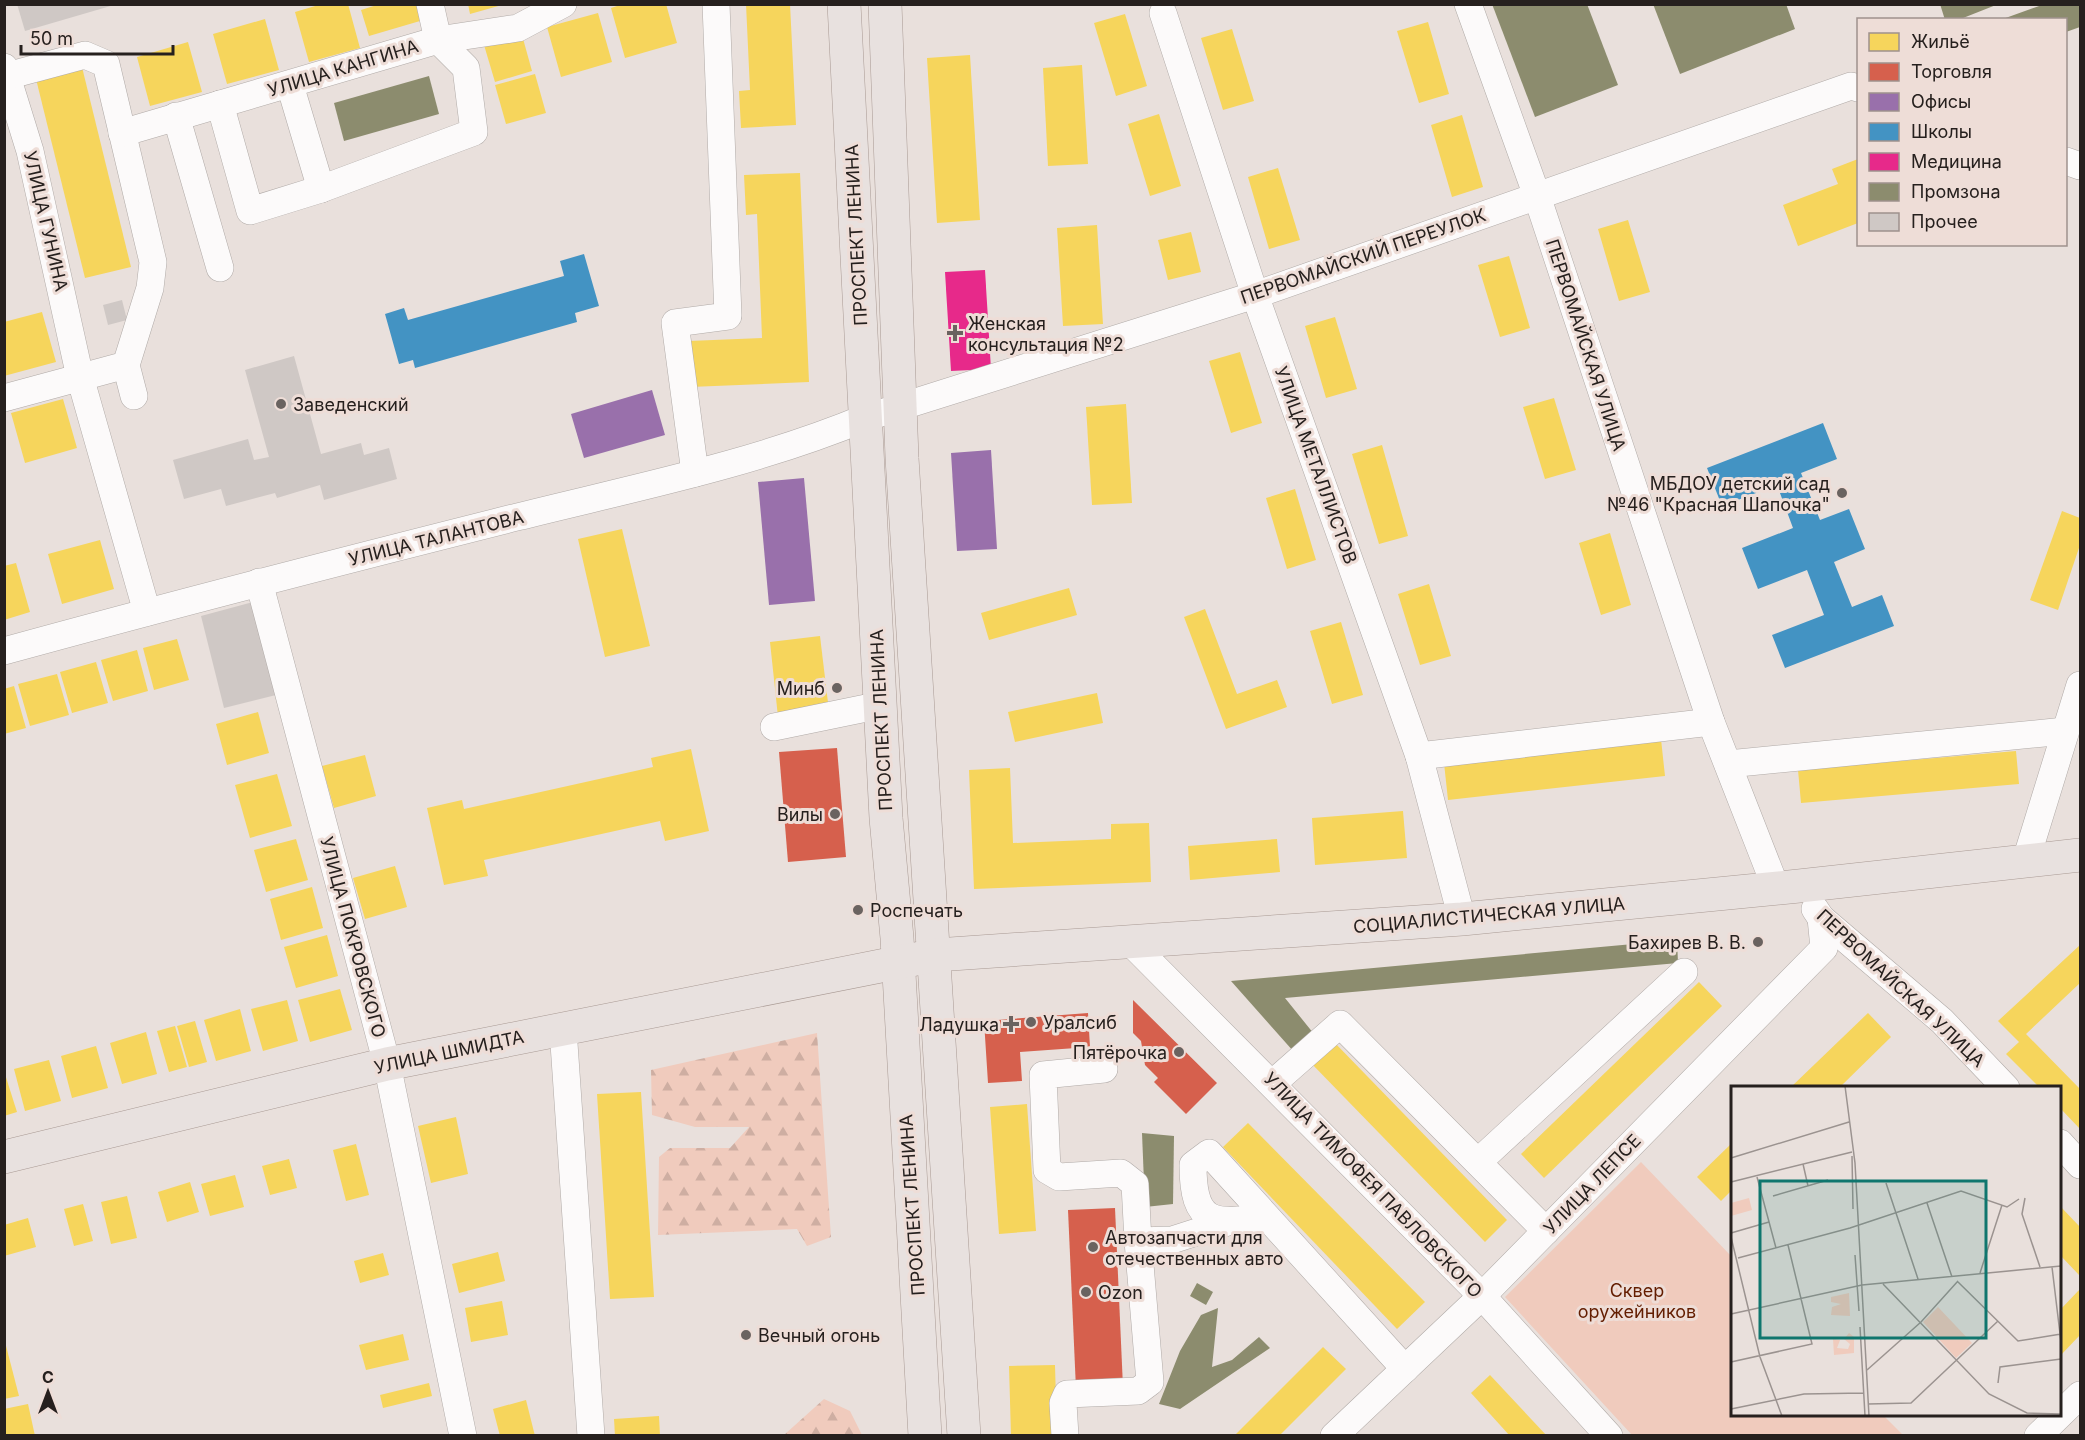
<svg xmlns="http://www.w3.org/2000/svg" width="2085" height="1440" font-family="Inter,sans-serif">
<defs>
<pattern id="forest-firs" width="22" height="20" patternUnits="userSpaceOnUse" patternTransform="scale(1.5)"><rect width="22" height="20" fill="#f0cbbd"/><path d="M5 1l3.5 6h-7zM16 11l3.5 6h-7z" fill="#ceaea2"/></pattern>
</defs>
<rect width="100%" height="100%" fill="#e9e0dc"/>
<g fill="url(#forest-firs)">
<polygon points="817,1033 831,1237 807,1246 797,1229 658,1235 659,1157 670,1148 730,1148 749,1127 695,1127 652,1115 651,1070"/>
<polygon points="824,1399 850,1411 862,1435 784,1435"/>
</g>
<polygon fill="#f0cbbd" points="1641,1162 1732,1257 1732,1414 1883,1415 1903,1435 1632,1435 1505,1297"/>
<g fill="#f6d55c">
<polygon points="322,4 348,4 360,48 309,62 295,12"/>
<polygon points="380,4 416,4 420,21 369,36 361,10"/>
<polygon points="468,4 502,4 502,5 470,14"/>
<polygon points="623,4 666,4 677,43 625,58 611,8"/>
<polygon points="746,4 790,4 796,125 741,128 739,91 750,90"/>
<polygon points="598,13 612,62 561,77 547,27"/>
<polygon points="1125,14 1147,86 1116,96 1094,23"/>
<polygon points="265,19 279,70 227,84 213,34"/>
<polygon points="1428,22 1449,94 1419,103 1397,31"/>
<polygon points="1232,29 1254,101 1223,110 1201,38"/>
<polygon points="522,35 532,71 495,82 484,45"/>
<polygon points="188,42 202,92 150,106 137,57"/>
<polygon points="970,55 980,220 937,223 927,58"/>
<polygon points="1082,65 1088,164 1048,166 1043,68"/>
<polygon points="82,67 131,267 85,278 36,79"/>
<polygon points="535,74 546,113 506,124 495,85"/>
<polygon points="1159,114 1181,186 1150,196 1128,124"/>
<polygon points="1462,115 1483,187 1452,197 1431,125"/>
<polygon points="1858,159 1858,223 1798,246 1783,205 1838,184 1832,169"/>
<polygon points="1278,168 1300,240 1269,249 1248,177"/>
<polygon points="800,173 809,382 690,387 689,341 762,338 757,214 746,215 744,175"/>
<polygon points="1628,220 1650,292 1619,301 1598,229"/>
<polygon points="1097,225 1103,324 1063,326 1057,228"/>
<polygon points="1191,232 1201,272 1168,280 1158,240"/>
<polygon points="1509,256 1530,328 1500,337 1478,265"/>
<polygon points="42,312 56,362 4,376 4,322"/>
<polygon points="1335,317 1357,389 1326,398 1305,326"/>
<polygon points="1240,352 1262,423 1231,433 1209,361"/>
<polygon points="1554,398 1576,470 1545,479 1523,407"/>
<polygon points="63,399 77,448 25,463 11,413"/>
<polygon points="1126,404 1132,503 1092,505 1086,407"/>
<polygon points="1382,445 1408,536 1379,544 1352,454"/>
<polygon points="1295,489 1316,560 1287,569 1266,498"/>
<polygon points="2062,511 2080,518 2080,545 2058,610 2030,600"/>
<polygon points="622,529 650,646 605,657 578,539"/>
<polygon points="1610,533 1631,605 1601,615 1579,543"/>
<polygon points="100,540 114,589 62,604 48,554"/>
<polygon points="16,563 30,612 4,620 4,566"/>
<polygon points="1429,584 1451,656 1420,665 1398,594"/>
<polygon points="1069,588 1077,615 989,640 981,613"/>
<polygon points="1205,609 1237,694 1277,680 1287,707 1226,729 1184,617"/>
<polygon points="1341,622 1363,695 1332,704 1310,631"/>
<polygon points="820,636 829,711 778,717 770,642"/>
<polygon points="177,639 189,680 154,690 143,648"/>
<polygon points="137,650 148,691 113,701 101,660"/>
<polygon points="96,662 108,703 72,713 60,672"/>
<polygon points="57,674 69,715 30,726 18,684"/>
<polygon points="14,686 26,728 4,734 4,689"/>
<polygon points="1097,693 1103,723 1015,742 1008,712"/>
<polygon points="258,712 269,753 227,765 216,724"/>
<polygon points="1661,739 1665,776 1448,800 1444,763"/>
<polygon points="691,749 709,831 665,841 660,821 484,860 488,876 444,885 427,808 462,800 464,809 653,767 651,758"/>
<polygon points="2016,751 2019,784 1801,803 1798,770"/>
<polygon points="365,755 376,796 334,808 322,766"/>
<polygon points="1010,768 1013,843 1111,839 1111,824 1149,823 1151,882 974,889 969,770"/>
<polygon points="277,774 292,826 250,838 235,785"/>
<polygon points="1403,811 1407,858 1315,865 1312,818"/>
<polygon points="296,839 308,880 266,892 254,850"/>
<polygon points="1277,839 1280,872 1190,880 1188,846"/>
<polygon points="395,866 407,907 365,919 353,878"/>
<polygon points="312,887 323,928 281,940 270,899"/>
<polygon points="327,935 338,976 296,988 284,947"/>
<polygon points="2080,945 2080,983 2026,1034 2080,1089 2080,1129 2060,1108 2060,1088 2040,1088 2006,1054 2019,1042 1998,1021"/>
<polygon points="1699,982 1722,1006 1544,1178 1521,1154"/>
<polygon points="340,989 352,1030 310,1042 298,1000"/>
<polygon points="287,1000 298,1041 263,1051 251,1009"/>
<polygon points="240,1009 251,1051 216,1061 204,1020"/>
<polygon points="1868,1013 1891,1037 1839,1088 1790,1088"/>
<polygon points="195,1021 207,1062 189,1067 177,1026"/>
<polygon points="175,1026 187,1067 169,1072 157,1031"/>
<polygon points="146,1032 157,1074 122,1084 110,1043"/>
<polygon points="1333,1041 1507,1220 1485,1242 1310,1062"/>
<polygon points="96,1046 108,1088 72,1098 61,1056"/>
<polygon points="49,1060 61,1101 25,1111 14,1069"/>
<polygon points="4,1071 17,1112 4,1116"/>
<polygon points="641,1092 654,1297 610,1299 597,1094"/>
<polygon points="1027,1104 1036,1231 999,1234 990,1107"/>
<polygon points="456,1117 468,1174 431,1183 418,1126"/>
<polygon points="1248,1123 1425,1302 1397,1329 1223,1147"/>
<polygon points="1732,1143 1732,1190 1721,1201 1697,1177"/>
<polygon points="356,1144 369,1195 346,1201 333,1150"/>
<polygon points="289,1159 297,1188 270,1195 262,1166"/>
<polygon points="235,1175 244,1207 210,1216 201,1184"/>
<polygon points="190,1182 199,1212 167,1222 158,1192"/>
<polygon points="127,1196 137,1238 111,1244 101,1202"/>
<polygon points="83,1204 93,1241 74,1246 64,1209"/>
<polygon points="2060,1206 2080,1227 2080,1276 2060,1255"/>
<polygon points="28,1218 36,1247 4,1256 4,1225"/>
<polygon points="498,1252 505,1281 459,1293 452,1264"/>
<polygon points="383,1253 389,1275 360,1283 354,1261"/>
<polygon points="2080,1289 2080,1335 2060,1356 2060,1310"/>
<polygon points="502,1301 508,1335 471,1342 465,1308"/>
<polygon points="403,1334 409,1360 366,1370 359,1345"/>
<polygon points="4,1338 19,1396 4,1399"/>
<polygon points="1323,1347 1346,1369 1279,1436 1234,1436"/>
<polygon points="1055,1365 1057,1436 1011,1436 1009,1366"/>
<polygon points="1490,1375 1547,1436 1510,1436 1471,1393"/>
<polygon points="429,1383 432,1396 383,1408 380,1395"/>
<polygon points="526,1400 535,1436 500,1436 493,1409"/>
<polygon points="28,1404 35,1436 4,1436 4,1409"/>
<polygon points="659,1416 660,1436 615,1436 614,1419"/>
</g>
<g fill="#d6604d">
<polygon points="837,748 846,857 788,862 779,752"/>
<polygon points="1133,1000 1217,1083 1186,1114 1154,1082 1158,1078 1145,1065 1141,1041 1133,1033"/>
<polygon points="1088,1013 1090,1047 1020,1052 1022,1081 988,1083 984,1021"/>
<polygon points="1115,1208 1123,1387 1076,1389 1068,1210"/>
</g>
<g fill="#9970ab">
<polygon points="652,390 665,435 584,458 571,414"/>
<polygon points="991,450 997,549 957,551 951,453"/>
<polygon points="804,478 815,601 769,605 758,482"/>
</g>
<g fill="#4393c3">
<polygon points="584,254 599,306 575,313 577,322 415,368 413,360 399,364 385,314 404,308 408,320 564,276 560,261"/>
<polygon points="1823,423 1837,459 1801,473 1820,520 1849,509 1865,549 1834,562 1852,607 1882,595 1894,626 1785,668 1772,635 1824,615 1807,570 1758,589 1742,548 1793,528 1777,485 1722,506 1707,468"/>
</g>
<polygon fill="#e7298a" points="985,270 991,369 951,371 945,272"/>
<g fill="#8c8c6e">
<polygon points="1492,4 1587,4 1618,85 1535,117"/>
<polygon points="1653,4 1786,4 1795,29 1680,74"/>
<polygon points="1940,4 1996,4 1996,5 1958,20 1945,20"/>
<polygon points="2042,5 2080,5 2080,27 2066,32 2066,20 2000,20"/>
<polygon points="429,76 439,114 344,141 334,103"/>
<polygon points="1677,940 1678,963 1285,998 1314,1034 1294,1052 1231,981"/>
<polygon points="1142,1133 1174,1136 1173,1204 1145,1207"/>
<polygon points="1197,1283 1213,1292 1206,1305 1190,1296"/>
<polygon points="1218,1308 1212,1367 1232,1360 1259,1337 1270,1348 1180,1409 1159,1404 1180,1351 1201,1315"/>
</g>
<g fill="#cfc8c5">
<polygon points="17,4 114,4 114,5 25,31"/>
<polygon points="122,300 127,320 108,325 103,305"/>
<polygon points="294,356 321,454 361,443 364,455 389,448 397,479 324,500 320,485 277,498 275,493 226,506 221,489 184,499 173,460 248,439 254,460 269,457 245,370"/>
<polygon points="253,602 276,695 224,708 201,616"/>
</g>
<g fill="none" stroke-linecap="round" stroke-linejoin="round">
<g stroke="#b0aaa7" stroke-width="28">
<g id="minor">
<polyline points="1468,4 1537,196 1711,722 1776,888"/>
<polyline points="1163,13 1255,295 1419,756 1462,919"/>
<polyline points="4,67 30,151 80,377 147,612"/>
<polyline points="7,76 85,55 106,64 153,262 150,288 126,365 134,396"/>
<polyline points="290,85 321,189"/>
<polyline points="220,104 250,211 321,189 474,132 466,68 438,40 430,4"/>
<polyline points="176,116 220,268"/>
<polyline points="122,133 438,40 518,28 563,4"/>
<polyline points="2066,161 2080,166"/>
<polyline points="4,398 126,365"/>
<polyline points="695,473 675,323 728,316 716,4"/>
<polyline points="259,582 387,1064 463,1436"/>
<path d="M4,651C175,604 346,560 517,517C633,488 754,464 865,418L1255,295L1851,86L1858,88"/>
<polyline points="774,727 881,705"/>
<polyline points="1419,756 1711,722"/>
<polyline points="1728,764 2065,731"/>
<polyline points="2026,860 2080,685"/>
<polyline points="1815,909 1821,918 1942,1021 2006,1088"/>
<polyline points="1130,942 1482,1296 1609,1436"/>
<polyline points="563,1029 591,1436"/>
<polyline points="1104,1069 1043,1075 1047,1170 1059,1177 1121,1173 1135,1184 1138,1241 1172,1240 1228,1222"/>
<polyline points="1273,1083 1340,1024 1546,1231"/>
<polyline points="2060,1143 2080,1165"/>
<polyline points="1478,1162 1684,972"/>
<path d="M1266,1217C1214,1224 1193,1226 1193,1165L1209,1153L1405,1369"/>
<polyline points="1065,1436 1063,1403 1067,1394 1138,1391 1150,1382 1138,1241"/>
<polyline points="1334,1436 1482,1296 1824,948 1821,918"/>
<polyline points="2038,1436 2080,1395"/>
</g>
</g>
<g stroke="#a99a94" stroke-width="34">
<g id="major">
<polyline points="844,4 886,818 897,938 925,1436"/>
<polyline points="885,4 902,458 964,1436"/>
<polyline points="4,1157 387,1064 936,955 1462,919 1799,886 2080,855"/>
</g>
</g>
<use href="#minor" stroke="#fcfafa" stroke-width="27"/>
<use href="#major" stroke="#e8e1df" stroke-width="33"/>
</g>
<g fill="#6a6360" stroke="#eeddd7" stroke-width="2">
<path d="M952 324h6v6h6v6h-6v6h-6v-6h-6v-6h6z"/>
<circle cx="281" cy="404" r="6"/>
<circle cx="1842" cy="493" r="6"/>
<circle cx="837" cy="688" r="6"/>
<circle cx="835" cy="814" r="6"/>
<circle cx="858" cy="910" r="6"/>
<circle cx="1758" cy="942" r="6"/>
<circle cx="1031" cy="1022" r="6"/>
<path d="M1008 1015h6v6h6v6h-6v6h-6v-6h-6v-6h6z"/>
<circle cx="1179" cy="1052" r="6"/>
<circle cx="1093" cy="1247" r="6"/>
<circle cx="1086" cy="1292" r="6"/>
<circle cx="746" cy="1335" r="6"/>
</g>
<g text-anchor="middle" dominant-baseline="central" stroke-width="6" stroke-linejoin="round" paint-order="stroke">
<g font-size="18" fill="#26201e" stroke="#eeddd7">
<text transform="translate(343 68) rotate(-17)">УЛИЦА КАНГИНА</text>
<text transform="translate(46 221) rotate(77)">УЛИЦА ГУНИНА</text>
<text transform="translate(856 235) rotate(-93)">ПРОСПЕКТ ЛЕНИНА</text>
<text transform="translate(1363 256) rotate(-19)">ПЕРВОМАЙСКИЙ ПЕРЕУЛОК</text>
<text transform="translate(1586 345) rotate(72)">ПЕРВОМАЙСКАЯ УЛИЦА</text>
<text transform="translate(1316 465) rotate(70)">УЛИЦА МЕТАЛЛИСТОВ</text>
<text transform="translate(436 538) rotate(-14)">УЛИЦА ТАЛАНТОВА</text>
<text transform="translate(881 720) rotate(-93)">ПРОСПЕКТ ЛЕНИНА</text>
<text transform="translate(1489 915) rotate(-5)">СОЦИАЛИСТИЧЕСКАЯ УЛИЦА</text>
<text transform="translate(353 937) rotate(75)">УЛИЦА ПОКРОВСКОГО</text>
<text transform="translate(1901 988) rotate(43)">ПЕРВОМАЙСКАЯ УЛИЦА</text>
<text transform="translate(449 1052) rotate(-12)">УЛИЦА ШМИДТА</text>
<text transform="translate(1592 1184) rotate(-46)">УЛИЦА ЛЕПСЕ</text>
<text transform="translate(1373 1185) rotate(46)">УЛИЦА ТИМОФЕЯ ПАВЛОВСКОГО</text>
<text transform="translate(912 1205) rotate(-94)">ПРОСПЕКТ ЛЕНИНА</text>
</g>
<g font-size="18" fill="#26201e" stroke="#eeddd7" text-anchor="start">
<text x="968" y="323">Женская<tspan x="968" dy="21">консультация №2</tspan></text>
<text x="293" y="404">Заведенский</text>
<text x="1830" y="483" text-anchor="end">МБДОУ детский сад<tspan x="1830" dy="21">№46 "Красная Шапочка"</tspan></text>
<text x="825" y="688" text-anchor="end">Минб</text>
<text x="823" y="814" text-anchor="end">Вилы</text>
<text x="870" y="910">Роспечать</text>
<text x="1746" y="942" text-anchor="end">Бахирев В. В.</text>
<text x="1043" y="1022">Уралсиб</text>
<text x="999" y="1024" text-anchor="end">Ладушка</text>
<text x="1167" y="1052" text-anchor="end">Пятёрочка</text>
<text x="1105" y="1237">Автозапчасти для<tspan x="1105" dy="21">отечественных авто</tspan></text>
<text x="1098" y="1292">Ozon</text>
<text x="758" y="1335">Вечный огонь</text>
</g>
<g font-size="18" fill="#631d00" stroke="#eeddd7">
<text x="1637" y="1290">Сквер<tspan x="1637" dy="21">оружейников</tspan></text>
</g>
</g>
<g transform="translate(1731 1086)">
<rect width="330" height="330" fill="#e9e0dc"/>
<path d="M118,207L119,230L100,229L101,221L110,218L100,216V211ZM118,247L123,251V267L103,269L102,253L109,254L106,262L117,263L119,258L113,253Z" fill="#f0cbbd"/>
<path d="M18,112L21,124L0,130V117ZM207,221L241,257L225,272L192,236Z" fill="#f0cbbd"/>
<path fill="none" stroke="#9b9390" stroke-width="1.5" d="M114,0L124,77L138,330M121,70L122,123M0,72L118,36M72,78L77,100M26,91L45,162M0,96L121,66M155,97L187,193M42,110L97,94M294,112L291,128L309,181M196,117L221,191M0,147L38,136M0,151L29,271L51,330M124,169L128,225M7,172L119,142L230,105L276,121L288,113M321,181L330,256M249,187L271,119M226,195L287,255L330,248M152,198L258,308L296,327L330,328M0,228L131,199L330,180M129,241L134,330M0,276L81,258L57,159M136,284L190,236L227,195M267,297L269,281L330,273M137,318L180,317L267,235M0,323L73,308L133,307"/>
<path fill="#0f766e" fill-opacity="0.15" stroke="#0f766e" stroke-width="3" d="M29,95H255V252H29Z"/>
<rect width="330" height="330" fill="none" stroke="#26201e" stroke-width="3"/>
</g>
<rect width="2085" height="1440" fill="none" stroke="#26201e" stroke-width="12"/>
<rect x="1857" y="18" width="210" height="228" fill="#eeddd7" stroke="#9e918d" stroke-width="1.5"/>
<rect x="1869" y="33" width="30" height="18" fill="#f6d55c" stroke="#9e918d" stroke-width="1.5"/>
<text x="1911" y="48" font-size="18" fill="#26201e">Жильё</text>
<rect x="1869" y="63" width="30" height="18" fill="#d6604d" stroke="#9e918d" stroke-width="1.5"/>
<text x="1911" y="78" font-size="18" fill="#26201e">Торговля</text>
<rect x="1869" y="93" width="30" height="18" fill="#9970ab" stroke="#9e918d" stroke-width="1.5"/>
<text x="1911" y="108" font-size="18" fill="#26201e">Офисы</text>
<rect x="1869" y="123" width="30" height="18" fill="#4393c3" stroke="#9e918d" stroke-width="1.5"/>
<text x="1911" y="138" font-size="18" fill="#26201e">Школы</text>
<rect x="1869" y="153" width="30" height="18" fill="#e7298a" stroke="#9e918d" stroke-width="1.5"/>
<text x="1911" y="168" font-size="18" fill="#26201e">Медицина</text>
<rect x="1869" y="183" width="30" height="18" fill="#8c8c6e" stroke="#9e918d" stroke-width="1.5"/>
<text x="1911" y="198" font-size="18" fill="#26201e">Промзона</text>
<rect x="1869" y="213" width="30" height="18" fill="#cfc8c5" stroke="#9e918d" stroke-width="1.5"/>
<text x="1911" y="228" font-size="18" fill="#26201e">Прочее</text>
<g transform="translate(48 1392)" stroke="#eeddd7" stroke-width="4.5" paint-order="stroke">
<path d="M0-4.5L10 22L0 15L-10 22Z" fill="#26201e"/>
<text y="-9" font-size="16" font-weight="bold" text-anchor="middle" fill="#26201e">С</text>
</g>
<path d="M21 45v9h152v-9" fill="none" stroke="#26201e" stroke-width="3"/>
<text x="30" y="45" font-size="18" fill="#26201e" stroke="#eeddd7" stroke-width="4.5" paint-order="stroke">50 m</text>
</svg>
